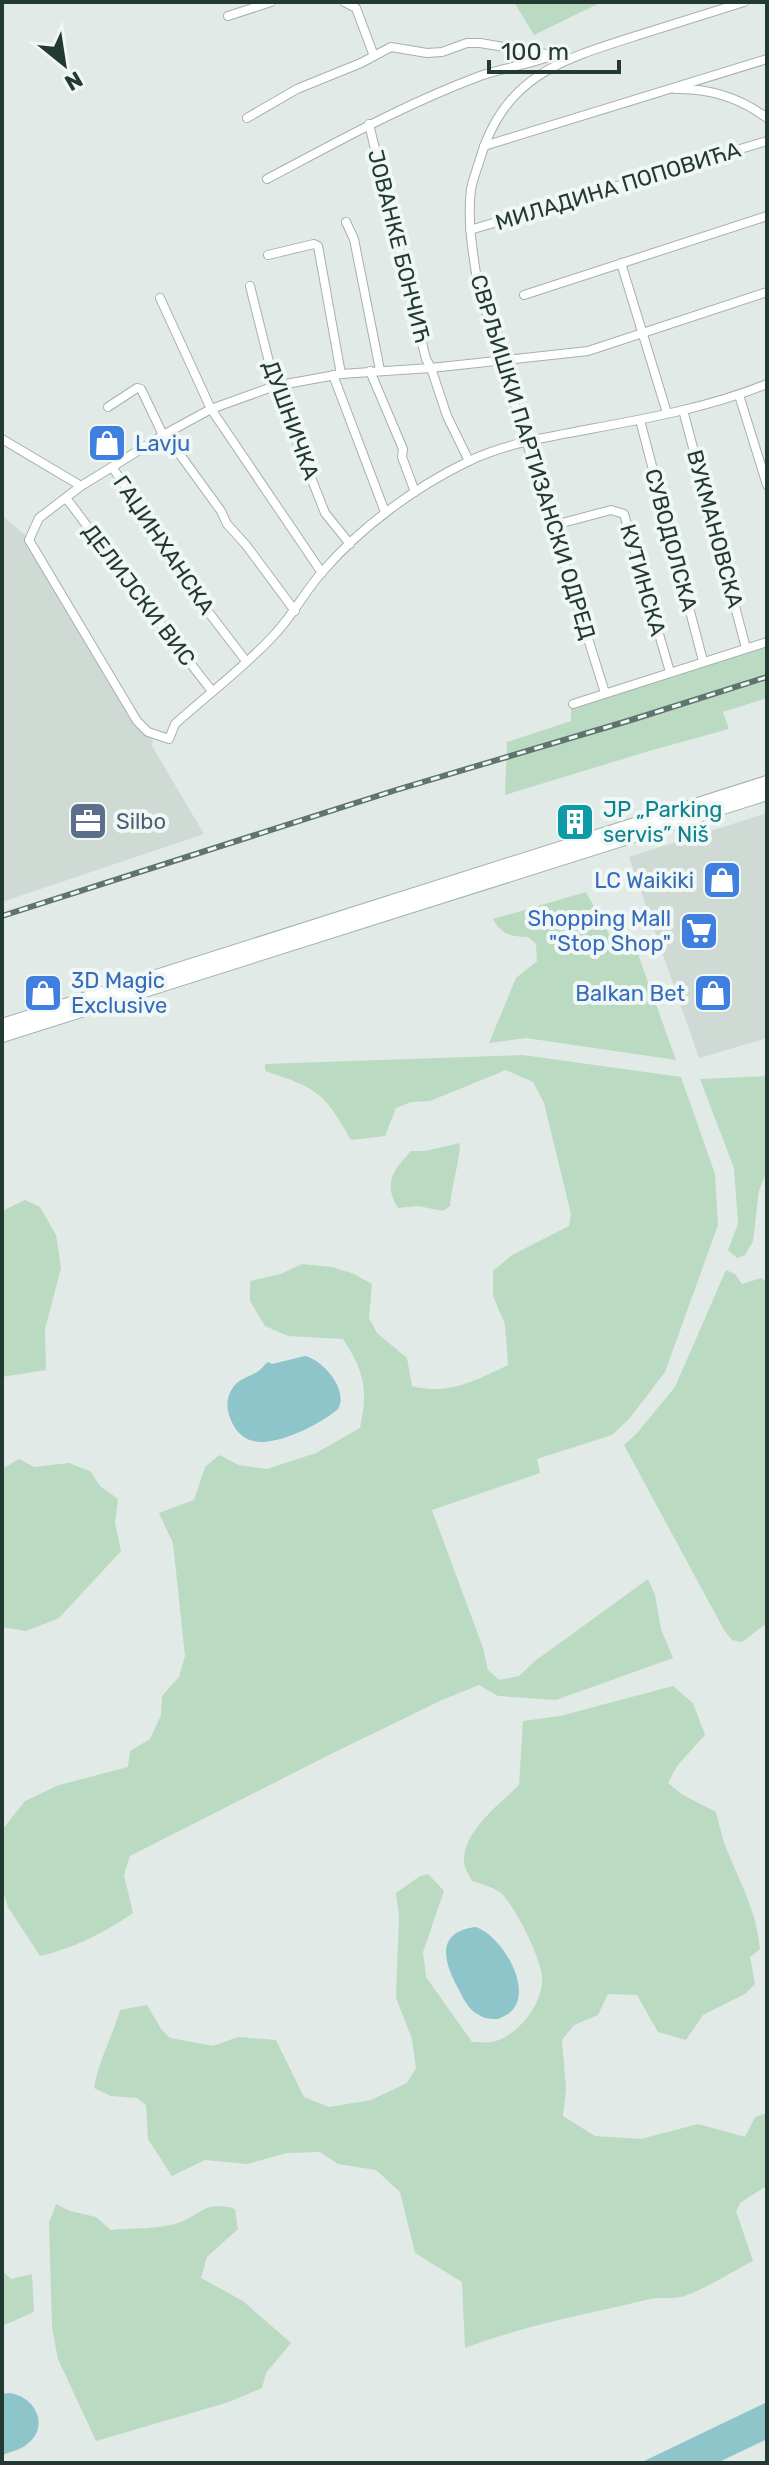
<svg xmlns="http://www.w3.org/2000/svg" width="769" height="2465" font-family="Rubik,sans-serif">
<rect width="100%" height="100%" fill="#e1eae6"/>
<g fill="#cfdad5">
<polygon points="2,515 26,536 137,721 153,741 152,746 204,834 2,902"/>
<polygon points="767,813 767,1038 699,1058 629,857"/>
</g>
<g fill="#bbdac2">
<polygon points="514,2 602,2 534,35"/>
<polygon points="767,643 767,698 723,712 729,729 649,751 505,795 507,742 571,721 571,705"/>
<path d="M586,892L609,934L617,939L634,943L676,1060L526,1038L489,1043L516,978L537,961L536,944L528,937C511,937 501,934 493,919Z"/>
<path d="M523,1055L681,1077L715,1174L718,1225L665,1372L629,1419L612,1435L537,1459L540,1473L432,1510L483,1648L488,1670L499,1680L519,1676L535,1661L648,1579L655,1595L661,1629L673,1658L556,1700L498,1696L479,1685L442,1700L333,1753L130,1856L124,1875L133,1913C104,1933 74,1948 40,1956L8,1907L2,1888V1830L25,1801L59,1785L128,1767L130,1751L150,1739L161,1715L162,1696L179,1677L185,1656L173,1543L159,1513L194,1500L205,1467L219,1455L239,1465L267,1469L316,1453L360,1428C368,1388 365,1373 343,1339L288,1336L265,1326L250,1301V1281L281,1274L302,1264L332,1267L354,1274L372,1284L369,1318L377,1333L407,1358L412,1386C447,1396 477,1380 508,1365L505,1324L493,1296V1271L512,1255L569,1226L571,1214L544,1103L533,1082L506,1070L430,1101L411,1102L396,1108L385,1136L351,1140C324,1092 317,1088 265,1071V1064Z"/>
<polygon points="767,1076 767,1172 759,1190 753,1241 745,1255 737,1258 728,1250 738,1224 734,1168 700,1079"/>
<path d="M460,1143C459,1165 452,1184 450,1206L443,1211L418,1206L398,1208C383,1183 393,1171 411,1151H425Z"/>
<polygon points="25,1200 40,1207 56,1235 61,1268 45,1329 46,1370 2,1377 2,1211"/>
<polygon points="726,1270 735,1274 742,1284 761,1278 767,1282 767,1623 742,1642 732,1640 724,1630 624,1445 637,1433 675,1387"/>
<polygon points="19,1459 34,1467 69,1463 90,1471 100,1486 118,1499 115,1523 121,1551 59,1618 26,1631 2,1627 2,1469"/>
<path d="M673,1686L693,1703L705,1735L677,1766L668,1783L683,1795L716,1812C719,1824 722,1837 726,1848C741,1885 756,1909 760,1949L750,1957L755,1984L745,1994L703,2015L686,2040L658,2032L637,1995L608,1994L598,2015L574,2025L562,2040L566,2089L563,2116L595,2136L641,2139L698,2124L745,2137L755,2117L767,2113V2186L741,2202L736,2211L753,2261C735,2270 698,2293 681,2297C671,2299 660,2297 650,2299C588,2314 525,2325 465,2348L462,2282L415,2253L400,2192L376,2170L338,2164L320,2152L287,2153L247,2164L205,2160L172,2176L148,2139L146,2105L137,2098L111,2096L94,2088C99,2060 112,2037 120,2010L147,2005L161,2029L170,2038L213,2046L238,2037L276,2040L304,2097L329,2107L371,2100L407,2083L416,2068L412,2039L396,1998L399,1915L396,1893L420,1876L428,1874L444,1891L423,1952L426,1977L472,2042C478,2042 486,2043 491,2042C517,2038 544,2003 542,1977C541,1958 515,1906 501,1893C493,1887 481,1884 472,1881C469,1875 465,1869 464,1863C462,1832 499,1805 519,1785L523,1721L560,1716Z"/>
<path d="M56,2204L70,2211L96,2217L111,2230C132,2228 156,2229 175,2224C200,2217 204,2199 235,2209L238,2229L207,2257L201,2278L243,2301L291,2343L266,2373L262,2388L229,2402L96,2441L58,2359L52,2328L49,2223Z"/>
<polygon points="2,2271 11,2279 32,2274 34,2312 2,2326"/>
</g>
<g fill="#8dc5cb">
<path d="M305,1356C323,1360 349,1390 338,1409C321,1424 276,1447 253,1441C240,1438 233,1427 229,1415C226,1404 227,1395 234,1386C241,1378 252,1376 260,1370C263,1367 265,1364 268,1362L272,1364Z"/>
<path d="M476,1927C500,1935 531,1984 514,2008C510,2014 504,2016 498,2019C491,2019 485,2019 479,2015C469,2010 464,2000 459,1990C444,1963 434,1932 476,1927Z"/>
<path d="M9,2393C36,2396 51,2428 26,2445C20,2450 10,2452 2,2455V2394Z"/>
<polygon points="767,2402 767,2439 717,2463 640,2463"/>
</g>
<g fill="none" stroke-linecap="round" stroke-linejoin="round">
<g stroke="#a4b2ac" stroke-width="10">
<g id="street">
<polyline points="344,2 356,8 374,56"/>
<polyline points="228,16 271,2"/>
<path d="M675,89C710,88 739,97 767,118"/>
<polyline points="247,118 297,89 361,63 391,47 427,53 442,52 467,43 480,43 570,58"/>
<polyline points="369,124 426,359 431,368 447,416 469,461"/>
<polyline points="484,146 767,59"/>
<path d="M267,179C337,142 405,104 480,76C503,68 527,65 551,56"/>
<polyline points="346,222 354,239 380,370"/>
<polyline points="470,230 767,141"/>
<polyline points="268,255 314,244 318,246 341,374"/>
<polyline points="621,263 667,413"/>
<polyline points="250,286 275,386 325,513 350,544"/>
<path d="M767,292L588,351L431,368L341,374L275,386L211,409L165,434L112,467L81,486L39,518L29,540L137,721L148,732L169,739L175,724C208,694 245,667 275,634C293,615 305,591 323,571C362,526 414,488 467,462C505,443 549,437 590,429C650,418 710,407 767,384"/>
<polyline points="524,295 767,216"/>
<polyline points="160,298 211,409 322,573"/>
<polyline points="370,371 403,449 402,457 415,492"/>
<polyline points="333,375 385,512"/>
<polyline points="739,395 767,485"/>
<polyline points="108,407 137,388 141,389 163,435"/>
<polyline points="683,410 746,648"/>
<polyline points="640,420 703,661"/>
<polyline points="165,434 221,511 227,524 246,545 295,611"/>
<polyline points="2,439 81,486"/>
<polyline points="112,467 164,541 177,571 246,661"/>
<path d="M66,498C115,562 162,628 212,691"/>
<polyline points="551,526 611,510 624,514 670,672"/>
<path d="M605,693L478,286C473,254 467,221 471,189C473,179 477,169 480,159C505,75 563,59 639,35C674,24 709,13 744,2"/>
<polyline points="573,704 767,642"/>
</g>
</g>
<g stroke="#a1b5ad" stroke-width="14">
<g id="secondary">
<polyline points="2,1025 767,782"/>
<polyline points="2,1036 767,794"/>
</g>
</g>
<use href="#street" stroke="#fff" stroke-width="8"/>
<use href="#secondary" stroke="#fff" stroke-width="12"/>
<g stroke="#5d756e" stroke-width="6">
<polyline id="rail" points="2,916 396,790 631,720 767,677"/>
</g>
<use href="#rail" stroke="#f1f7f4" stroke-width="3" stroke-dasharray="9" stroke-linecap="butt"/>
</g>
<defs>
<g id="shop-square" transform="scale(2)"><rect x="-9" y="-9" width="18" height="18" rx="4" fill="#3f7fe0" stroke="#f1f7f4"/><path d="M-5-2.5h2.3a2.7 3.5 0 0 1 5.4 0H5L5.5 6h-11ZM-1.5-2.5h3a1.5 2.3 0 0 0-3 0Z" fill="#fff"/></g>
<g id="office-square" transform="scale(2)"><rect x="-9" y="-9" width="18" height="18" rx="4" fill="#5c6f8a" stroke="#f1f7f4"/><path d="M-6-3h4V-5.5h4V-3h4V5H-6ZM-1-4.5V-3h2v-1.5ZM-6 0V1H6V0Z" fill="#fff"/></g>
<g id="building-square" transform="scale(2)"><rect x="-9" y="-9" width="18" height="18" rx="4" fill="#0f9aa8" stroke="#f1f7f4"/><path d="M-4-6H4V6H1V3H-1V6H-4ZM-2.5-4.3h1.7v1.8h-1.7ZM.8-4.3h1.7v1.8H.8ZM-2.5-1h1.7V.8h-1.7ZM.8-1h1.7V.8H.8Z" fill="#fff"/></g>
<g id="supermarket-square" transform="scale(2)"><rect x="-9" y="-9" width="18" height="18" rx="4" fill="#3f7fe0" stroke="#f1f7f4"/><path d="M-6-5.5h2.5l.6 2H6L4.5 2H-2.5L-4.4-4H-6ZM-1.5 3.2a1.3 1.3 0 1 0 .1 0ZM3 3.2a1.3 1.3 0 1 0 .1 0Z" fill="#fff"/></g>
</defs>
<g fill-rule="evenodd">
<use href="#shop-square" x="107" y="443"/>
<use href="#office-square" x="88" y="821"/>
<use href="#building-square" x="575" y="822"/>
<use href="#shop-square" x="722" y="880"/>
<use href="#supermarket-square" x="699" y="931"/>
<use href="#shop-square" x="43" y="993"/>
<use href="#shop-square" x="713" y="993"/>
</g>
<g text-anchor="middle" dominant-baseline="central" stroke-width="8" stroke-linejoin="round" paint-order="stroke">
<g font-size="22" fill="#233a32" stroke="#f1f7f4">
<text transform="translate(618 186) rotate(-17)">МИЛАДИНА ПОПОВИЋА</text>
<text transform="translate(399 246) rotate(76)">ЈОВАНКЕ БОНЧИЋ</text>
<text transform="translate(291 420) rotate(70)">ДУШНИЧКА</text>
<text transform="translate(533 457) rotate(73)">СВРЉИШКИ ПАРТИЗАНСКИ ОДРЕД</text>
<text transform="translate(715 529) rotate(75)">ВУКМАНОВСКА</text>
<text transform="translate(671 540) rotate(75)">СУВОДОЛСКА</text>
<text transform="translate(164 545) rotate(56)">ГАЏИНХАНСКА</text>
<text transform="translate(643 580) rotate(74)">КУТИНСКА</text>
<text transform="translate(139 595) rotate(53)">ДЕЛИЈСКИ ВИС</text>
</g>
<g font-size="22" fill="#366cbe" stroke="#f1f7f4" text-anchor="end">
<text x="135" y="443" text-anchor="start">Lavju</text>
<text x="694" y="880">LC Waikiki</text>
<text x="671" y="918">Shopping Mall<tspan x="671" dy="25">"Stop Shop"</tspan></text>
<text x="71" y="980" text-anchor="start">3D Magic<tspan x="71" dy="25">Exclusive</tspan></text>
<text x="685" y="993">Balkan Bet</text>
</g>
<g font-size="22" fill="#0d838f" stroke="#f1f7f4" text-anchor="start">
<text x="603" y="809">JP „Parking<tspan x="603" dy="25">servis” Niš</tspan></text>
</g>
<g font-size="22" fill="#4e5e75" stroke="#f1f7f4" text-anchor="start">
<text x="116" y="821">Silbo</text>
</g>
</g>
<rect width="769" height="2465" fill="none" stroke="#233a32" stroke-width="8"/>
<g transform="translate(64 64) rotate(150)" stroke="#f1f7f4" stroke-width="6" paint-order="stroke">
<path d="M0-6L14 30L0 20L-14 30Z" fill="#233a32"/>
<text y="-12" font-size="22" font-weight="bold" text-anchor="middle" fill="#233a32">N</text>
</g>
<path d="M489 60v12h130v-12" fill="none" stroke="#233a32" stroke-width="4"/>
<text x="501" y="60" font-size="24" fill="#233a32" stroke="#f1f7f4" stroke-width="6" paint-order="stroke">100 m</text>
</svg>
